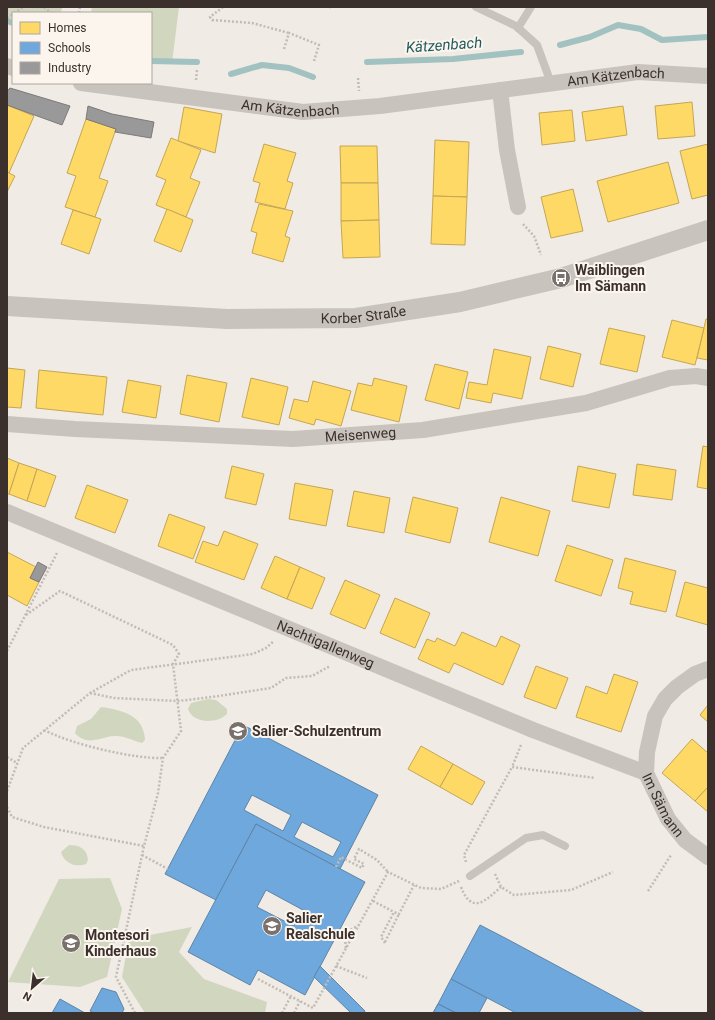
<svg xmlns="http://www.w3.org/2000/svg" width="715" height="1020" font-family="Roboto,sans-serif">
<rect width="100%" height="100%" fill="#f0ebe5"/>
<g fill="#d1d6bf">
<polygon points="7,7 63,7 60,13 13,13 13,24 7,22"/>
<polygon points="92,7 179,7 172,63 151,59 151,13 91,13"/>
<path d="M208,699L216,700L227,709V714C217,724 193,724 188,709L191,703Z"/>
<path d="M101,707C122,710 144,715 145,740L142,743C134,741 123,735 114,736C100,737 87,747 75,733L77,726L91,719Z"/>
<path d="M69,845C80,845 87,849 88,860L86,864C75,868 64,863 61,852Z"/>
<polygon points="110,878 122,909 107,977 80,987 8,982 59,879"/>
<polygon points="192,927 179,952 204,979 267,1002 265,1013 145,1013 122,977 129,939"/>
</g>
<g fill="#ffd966" stroke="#c4a654">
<polygon points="692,102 695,136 658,139 655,106"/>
<polygon points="7,105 34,116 9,173 7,172"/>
<polygon points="623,106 627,135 586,141 582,112"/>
<polygon points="184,107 222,114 215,153 178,141"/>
<polygon points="572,110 575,141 542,145 539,113"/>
<polygon points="86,119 116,129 99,178 108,181 95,217 65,207 76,176 67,173"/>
<polygon points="171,138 201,150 190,178 200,182 186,217 156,205 166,180 156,176"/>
<polygon points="435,140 469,142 467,197 433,196"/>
<polygon points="264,144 296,153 287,181 293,183 285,209 255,202 260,183 253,181"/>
<polygon points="708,144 708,195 692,199 680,151"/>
<polygon points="340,146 377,146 378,183 341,183"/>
<polygon points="668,162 679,203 608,222 597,181"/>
<polygon points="7,172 15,176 7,192"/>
<polygon points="341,183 378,183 379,220 341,221"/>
<polygon points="573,189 583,231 551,238 541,197"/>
<polygon points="433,196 467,197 465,245 431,244"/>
<polygon points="259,204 293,211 285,236 290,238 283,262 252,253 257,233 251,231"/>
<polygon points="167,209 193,220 181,252 154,241"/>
<polygon points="73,210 101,219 89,254 61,244"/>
<polygon points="379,220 380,257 343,258 341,221"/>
<polygon points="706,319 708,319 708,360 697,358"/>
<polygon points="672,320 704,328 695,365 662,357"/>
<polygon points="609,328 645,336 637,372 600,364"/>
<polygon points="548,346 581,354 573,387 540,379"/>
<polygon points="494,349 531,357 522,399 493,393 491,403 466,398 469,382 487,385"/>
<polygon points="435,364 468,372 459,409 425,400"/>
<polygon points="7,368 25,370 21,408 7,407"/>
<polygon points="39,370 107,377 103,415 36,408"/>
<polygon points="187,375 227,383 219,422 180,414"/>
<polygon points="251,378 288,387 279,425 242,417"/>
<polygon points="374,378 407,386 399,422 351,410 358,383 372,386"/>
<polygon points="128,380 161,386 156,418 122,412"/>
<polygon points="313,381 351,391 341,426 316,419 314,425 289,418 294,399 308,402"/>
<polygon points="703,446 708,447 708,489 697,487"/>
<polygon points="7,458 19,463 9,494 7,494"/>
<polygon points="19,463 37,469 27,501 9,494"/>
<polygon points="637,464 676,470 672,500 633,495"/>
<polygon points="232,466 264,474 256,505 225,498"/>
<polygon points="578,466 616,474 609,508 572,501"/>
<polygon points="37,469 56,476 45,507 27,501"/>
<polygon points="295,483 333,490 326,526 289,519"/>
<polygon points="87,485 128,500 115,533 75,518"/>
<polygon points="354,491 390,498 384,533 347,526"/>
<polygon points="413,497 458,508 450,543 405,532"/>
<polygon points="501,497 550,511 538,556 489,542"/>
<polygon points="169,514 205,527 193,559 158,546"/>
<polygon points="224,531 258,544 244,580 195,562 203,541 218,546"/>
<polygon points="567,545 613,560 601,596 555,581"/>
<polygon points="7,552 36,567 30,578 39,582 27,606 7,595"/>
<polygon points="275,556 300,567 287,599 261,588"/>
<polygon points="625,558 676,571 666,612 630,604 633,592 618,588"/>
<polygon points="300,567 325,578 312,609 287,599"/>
<polygon points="345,580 380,595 365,629 330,614"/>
<polygon points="685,582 708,588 708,625 676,616"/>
<polygon points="395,598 430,613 415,648 380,633"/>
<polygon points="462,632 496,647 501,636 520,645 503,685 454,663 449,673 418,659 427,639 435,642 437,638 455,646"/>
<polygon points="536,666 568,678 556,709 524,697"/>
<polygon points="614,674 638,682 621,732 576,717 586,686 607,694"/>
<polygon points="708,705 708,722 700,715"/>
<polygon points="692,739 708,753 708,787 695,801 662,773"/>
<polygon points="421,746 453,764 440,787 408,769"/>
<polygon points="453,764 485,782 472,805 440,787"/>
<polygon points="708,787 708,812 695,801"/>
</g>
<g fill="#6fa8dc" stroke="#5f84a7" fill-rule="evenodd">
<path d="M243,725L378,795L340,869L256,824L216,900L165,874ZM252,795L291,815L283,831L244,810ZM302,822L341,842L333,857L294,837Z"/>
<path d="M256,824L365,882L305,995L258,970L250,985L188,952ZM266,890L303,910L294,926L257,907Z"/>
<polygon points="480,925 507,939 645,1013 516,1013 451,979"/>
<polygon points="320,966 365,1011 364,1013 351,1013 314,977"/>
<polygon points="451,979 487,998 479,1013 456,1013 438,1004"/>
<polygon points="102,988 116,992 124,1009 122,1013 94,1013 90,1011"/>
<polygon points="60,999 85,1013 52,1013"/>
<polygon points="438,1004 456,1013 433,1013"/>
<polygon points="438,1004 456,1013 433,1013"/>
</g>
<g fill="#999" stroke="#7d7a78">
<polygon points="10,88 70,106 62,125 7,105 7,91"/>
<polygon points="88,106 112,114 154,122 151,138 115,132 116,129 86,119"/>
<polygon points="38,562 47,567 39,582 30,578"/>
</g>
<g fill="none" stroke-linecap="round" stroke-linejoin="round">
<g stroke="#a1c2c1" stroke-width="6">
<polyline points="7,21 13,23"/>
<polyline points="560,45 590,37 618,25 641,29 662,40 708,37"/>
<polyline points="151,61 197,62"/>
<polyline points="367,62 453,59 521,52"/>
<polyline points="231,74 262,65 289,68 313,77"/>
</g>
<g stroke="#c2bbb6" stroke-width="2.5" stroke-dasharray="2 2" stroke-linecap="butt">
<polyline points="32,7 43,7 52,13"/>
<polyline points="223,7 210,17 212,20 252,23 289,33"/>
<polyline points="329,7 333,7"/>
<polyline points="14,13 24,7"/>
<polyline points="79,13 80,7"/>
<polyline points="7,18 13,14"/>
<polyline points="284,49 289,33 319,45 314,61"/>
<polyline points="358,78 359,91"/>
<polyline points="196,80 197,70"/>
<polyline points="523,224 534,236 541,255"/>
<polyline points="26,615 60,591 173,645 179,654 173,664 181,731 163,758 158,793 144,846 116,977 135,1013"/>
<polyline points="7,651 57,553"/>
<polyline points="90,693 114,698 178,701 212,697 271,688 286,678 312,676 330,666"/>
<path d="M44,730C71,744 133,759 163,758"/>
<polyline points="521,745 512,767 595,778"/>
<polyline points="7,757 17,763"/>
<polyline points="7,791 23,748 90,693 131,670 253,654 266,648 274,641"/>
<polyline points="7,807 12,817 44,827 144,846"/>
<polyline points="142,855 168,869"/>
<polyline points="466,862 464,855 512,767"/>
<polyline points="336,867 341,857 362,868 364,864 354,859 359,849 377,860 388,872"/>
<polyline points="495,874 501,887 514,895 571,890 613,872"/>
<path d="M461,887C472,915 485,901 501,887"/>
<polyline points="648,891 671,855"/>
<polyline points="373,901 394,912"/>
<polyline points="385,942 399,914"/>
<polyline points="385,943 381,937 394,912 399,914 414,885"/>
<path d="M346,948C344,935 346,931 358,926"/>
<polyline points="336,966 367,978"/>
<polyline points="258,979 313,1008 388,872 421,888 441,889 459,881"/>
<polyline points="282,1013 291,996"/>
<polyline points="294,1013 300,1001"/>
</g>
<g stroke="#c9c3be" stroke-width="8">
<polyline points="476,7 516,26 537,45 551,83"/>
<polyline points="518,28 531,7"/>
<polyline points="470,876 526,838 543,835 565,846"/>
</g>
<g stroke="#c9c3be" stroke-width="16">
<polyline points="7,66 13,68"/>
<path id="s1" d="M81,83L303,112L380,106L638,72L708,76"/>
<polyline points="500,90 507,150 518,207"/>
<path id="s2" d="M7,424L75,429L293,439L423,430L586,403L670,378L696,376L708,378"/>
<path id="s3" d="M7,512L533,730L646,773"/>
<path id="s4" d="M708,669L695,674L677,687L665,699L655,716L647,752L646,773L668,819L685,840L708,857"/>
</g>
<path stroke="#c9c3be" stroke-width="20" id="s5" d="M7,306L227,319L356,318L460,302L561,278L708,230"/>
</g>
<defs>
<g id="bus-disc" transform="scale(1)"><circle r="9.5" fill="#7a716c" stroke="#fbf5ee"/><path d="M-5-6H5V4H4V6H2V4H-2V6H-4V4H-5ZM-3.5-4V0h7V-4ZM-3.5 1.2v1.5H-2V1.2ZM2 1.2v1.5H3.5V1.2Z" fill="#fff"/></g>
<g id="school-disc" transform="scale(1)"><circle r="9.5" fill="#7a716c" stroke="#fbf5ee"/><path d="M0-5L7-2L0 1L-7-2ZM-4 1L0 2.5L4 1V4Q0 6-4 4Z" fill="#fff"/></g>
</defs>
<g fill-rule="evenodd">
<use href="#bus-disc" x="561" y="278"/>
<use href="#school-disc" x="238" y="731"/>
<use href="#school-disc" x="272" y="926"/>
<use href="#school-disc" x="71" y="943"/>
</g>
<g text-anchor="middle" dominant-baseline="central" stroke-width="4" stroke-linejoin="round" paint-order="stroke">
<g font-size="14" fill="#3b302b" stroke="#fbf5ee">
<text stroke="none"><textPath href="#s1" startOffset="539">Am Kätzenbach</textPath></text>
<text stroke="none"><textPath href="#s1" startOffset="211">Am Kätzenbach</textPath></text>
<text stroke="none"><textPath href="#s5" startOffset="357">Korber Straße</textPath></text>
<text stroke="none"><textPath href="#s2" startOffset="354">Meisenweg</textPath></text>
<text stroke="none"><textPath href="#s3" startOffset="345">Nachtigallenweg</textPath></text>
<text stroke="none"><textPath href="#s4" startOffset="167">Im Sämann</textPath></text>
</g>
<g font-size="14" font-weight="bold" fill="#3b302b" stroke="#fbf5ee" text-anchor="start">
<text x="575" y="270">Waiblingen<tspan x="575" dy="16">Im Sämann</tspan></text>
<text x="252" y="731">Salier-Schulzentrum</text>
<text x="286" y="918">Salier<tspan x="286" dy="16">Realschule</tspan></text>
<text x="85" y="935">Montesori<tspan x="85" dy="16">Kinderhaus</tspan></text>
</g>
<g font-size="15" font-style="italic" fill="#1f5a5e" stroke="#fbf5ee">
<text transform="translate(444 45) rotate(-4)">Kätzenbach</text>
</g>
</g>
<rect width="715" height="1020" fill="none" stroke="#3b302b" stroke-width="16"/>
<rect x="12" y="12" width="140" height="72" fill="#fbf5ee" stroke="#aea6a0"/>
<rect x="20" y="22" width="20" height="12" fill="#ffd966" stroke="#aea6a0"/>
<text x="48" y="32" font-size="12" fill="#3b302b">Homes</text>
<rect x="20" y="42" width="20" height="12" fill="#6fa8dc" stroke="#aea6a0"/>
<text x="48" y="52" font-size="12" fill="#3b302b">Schools</text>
<rect x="20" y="62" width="20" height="12" fill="#999999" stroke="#aea6a0"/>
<text x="48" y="72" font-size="12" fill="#3b302b">Industry</text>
<g transform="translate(32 988) rotate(208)" stroke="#fbf5ee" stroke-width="3" paint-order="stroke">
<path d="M0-3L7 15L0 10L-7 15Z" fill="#3b302b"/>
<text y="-6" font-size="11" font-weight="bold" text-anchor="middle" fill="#3b302b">N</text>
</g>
</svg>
